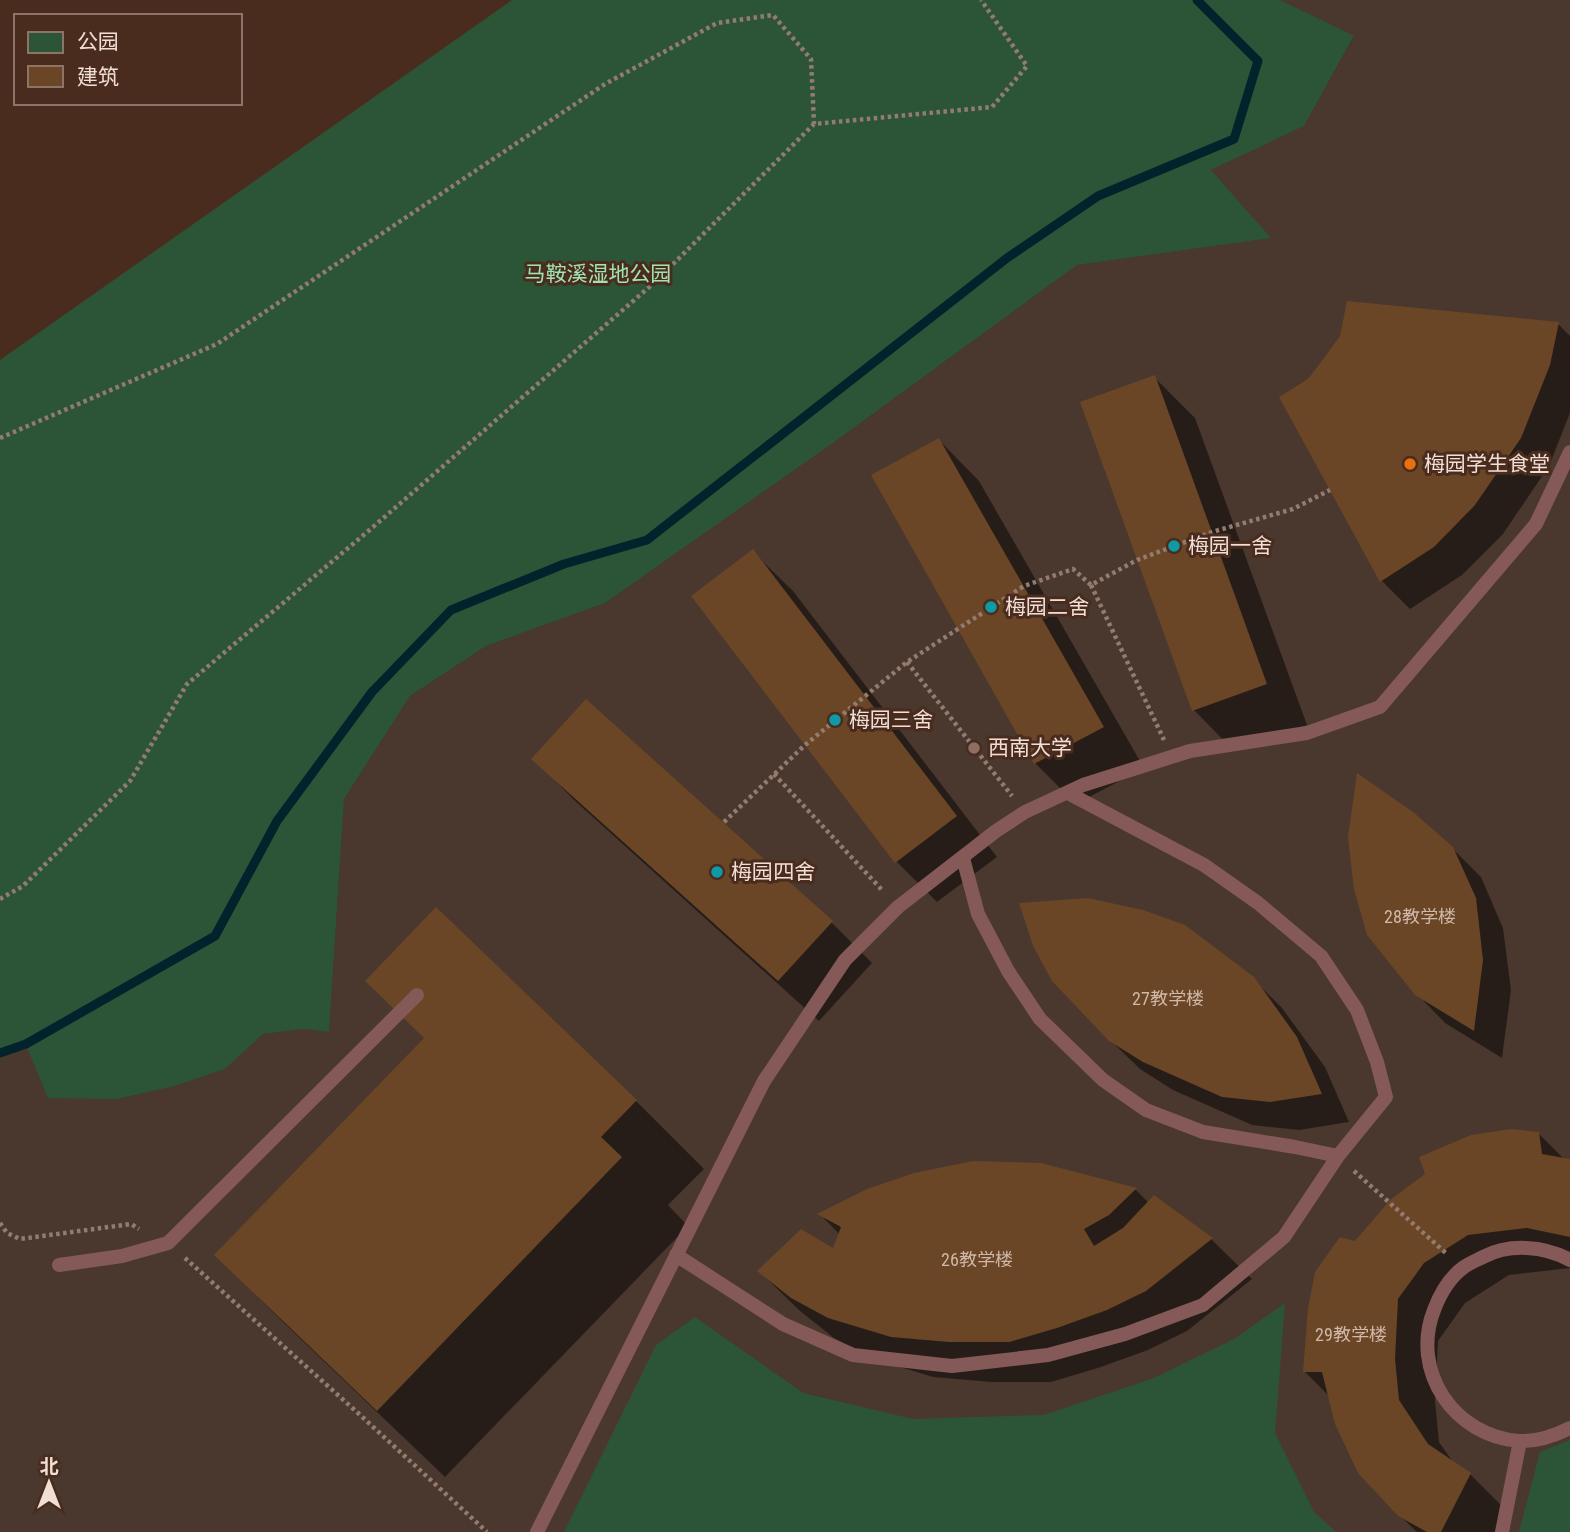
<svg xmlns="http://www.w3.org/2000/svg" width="1570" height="1532" font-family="'Roboto Condensed','Noto Sans SC',sans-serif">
<rect width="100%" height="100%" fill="#4a2c1f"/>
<polygon fill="#4a382e" points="1280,0 1570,0 1570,1532 0,1532 0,1053 26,1044 117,1099 175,1086 225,1069 263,1034 304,1029 329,1032 344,799 410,696 486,646 605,603 833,443 1077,265 1270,238 1211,170 1304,126 1354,37"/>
<g fill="#2c5538">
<polygon points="512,0 1280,0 1354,36 1304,126 1211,170 1271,238 1077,265 833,443 605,603 486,646 410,696 344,799 329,1032 304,1029 263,1034 225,1069 175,1086 117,1099 48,1098 26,1045 0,1053 0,360"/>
<polygon points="1285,1303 1275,1433 1314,1512 1336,1532 564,1532 656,1345 695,1317 803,1393 913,1419 1044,1415 1154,1378 1236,1338"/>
<polygon points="1570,1440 1570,1532 1519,1532 1540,1452"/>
</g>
<g fill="#0007">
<polygon points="1558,324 1570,336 1570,413 1549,466 1503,534 1462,575 1410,609 1382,581 1281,397 1309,381"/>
<polygon points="1154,377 1195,418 1307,725 1234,751 1194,710"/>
<polygon points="939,440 979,481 1144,768 1076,804 1035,763"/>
<polygon points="752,551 793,591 997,857 937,902 897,862"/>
<polygon points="534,759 831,922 872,963 819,1021 574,800"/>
<polygon points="1452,848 1481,877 1503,928 1511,990 1502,1058 1445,1023 1416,993"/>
<polygon points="436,909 636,1101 704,1169 668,1205 688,1226 445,1477 284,1323 216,1255 425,1039"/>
<polygon points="1253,979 1282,1008 1325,1067 1349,1122 1299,1130 1252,1125 1173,1090 1140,1069 1110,1040"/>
<polygon points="1538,1133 1565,1160 1570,1161 1570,1268 1509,1275 1465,1303 1438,1341 1435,1401 1439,1442 1453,1462 1470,1474 1511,1515 1502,1532 1417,1532 1399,1515 1330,1397 1305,1372 1356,1243"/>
<polygon points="1041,1165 1136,1190 1149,1203 1211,1239 1252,1279 1187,1331 1148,1350 1098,1368 1051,1382 991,1382 933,1377 870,1358 834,1338 800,1311 759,1271 834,1250 840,1235 820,1214"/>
</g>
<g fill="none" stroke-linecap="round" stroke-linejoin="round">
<polyline stroke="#02232b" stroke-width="9" points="0,1053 26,1044 215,936 277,821 372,692 451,610 564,564 647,540 1007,258 1098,196 1234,139 1258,61 1197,0"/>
</g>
<g fill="#6a4626">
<polygon points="1347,301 1559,322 1550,365 1521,438 1475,505 1434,547 1380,582 1279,397 1308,379 1324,358 1340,336"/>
<polygon points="1155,375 1267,684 1192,711 1080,402"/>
<polygon points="939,438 1104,727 1034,764 871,475"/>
<polygon points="753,549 957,816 895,863 691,596"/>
<polygon points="586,699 833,921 778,981 531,759"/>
<polygon points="1357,773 1413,812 1453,847 1476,898 1483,960 1474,1031 1415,995 1367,935 1354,889 1348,837"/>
<polygon points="1088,898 1143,910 1185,925 1254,977 1297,1037 1322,1094 1270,1102 1222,1097 1143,1062 1109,1041 1052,981 1033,946 1019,903"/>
<polygon points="436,907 637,1100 601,1137 622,1157 377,1411 214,1255 424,1038 365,981"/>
<polygon points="1511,1129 1539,1132 1542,1154 1570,1159 1570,1237 1527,1228 1468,1235 1424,1263 1398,1299 1395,1359 1399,1400 1428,1444 1471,1473 1441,1532 1427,1532 1398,1516 1358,1473 1335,1424 1322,1372 1303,1372 1308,1308 1315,1272 1340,1237 1355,1241 1390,1200 1425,1174 1419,1157 1471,1135"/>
<polygon points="973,1161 1041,1163 1137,1188 1109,1215 1084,1229 1094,1246 1123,1228 1154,1195 1213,1238 1146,1291 1107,1310 1057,1328 1009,1342 949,1342 891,1337 828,1318 791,1298 757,1271 801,1229 833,1248 841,1227 817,1214 867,1189 914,1173"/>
</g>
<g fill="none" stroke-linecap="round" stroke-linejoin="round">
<g stroke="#947b6f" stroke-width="4.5" stroke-dasharray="3.5 3.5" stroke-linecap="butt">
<polyline points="0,438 217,344 605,84 717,23 773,15 811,59 814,124"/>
<polyline points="1091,585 1164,740"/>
<polyline points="907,662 1012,796"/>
<polyline points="774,774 883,891"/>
<polyline points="724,822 805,745 907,662 1024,586 1073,569 1091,585 1137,560 1212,532 1293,509 1330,490"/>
<polyline points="0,899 23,886 130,781 187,684 373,527 655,282 814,124 992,107 1027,66 981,0"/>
<polyline points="1354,1171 1447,1254"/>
<polyline points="0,1223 7,1233 20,1239 131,1224 139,1229"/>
<polyline points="185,1258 358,1413 487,1532"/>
</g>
<g stroke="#855957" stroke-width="14">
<polyline points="963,858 978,914 1008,971 1040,1019 1103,1080 1146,1110 1203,1132 1295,1147 1338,1156"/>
<polyline points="676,1255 783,1324 853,1355 952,1366 1048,1355 1125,1334 1203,1305 1284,1237 1338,1156 1386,1097 1377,1062 1357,1010 1321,956 1258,903 1204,865 1068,793"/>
<path d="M1570,1260C1544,1246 1510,1243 1483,1257C1477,1260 1470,1263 1464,1267C1450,1277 1440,1294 1434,1310C1410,1371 1454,1436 1519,1441C1537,1442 1554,1436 1570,1428"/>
<polyline points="59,1265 122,1256 168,1243 417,995"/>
<polyline points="537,1532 764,1081 845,960 898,907 996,831 1025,812 1083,785 1190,751 1307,733 1380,707 1536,524 1570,452"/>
<polyline points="1502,1532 1520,1441"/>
</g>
</g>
<circle fill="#e8710a" stroke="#4a2c1f" stroke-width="2.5" cx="1410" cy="464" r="7"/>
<g fill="#0f9aa8" stroke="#4a2c1f" stroke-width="2.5">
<circle cx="1174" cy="546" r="7"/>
<circle cx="991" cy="607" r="7"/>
<circle cx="835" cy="720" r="7"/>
<circle cx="717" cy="872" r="7"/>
</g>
<circle fill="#8d6e63" stroke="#4a2c1f" stroke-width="2.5" cx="974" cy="748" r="7"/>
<g text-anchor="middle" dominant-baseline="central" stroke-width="6" stroke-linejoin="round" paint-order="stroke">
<g font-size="18" fill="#cfb8a9">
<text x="1420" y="916">28教学楼</text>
<text x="1168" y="998">27教学楼</text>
<text x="977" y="1259">26教学楼</text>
<text x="1351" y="1334">29教学楼</text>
</g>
<g font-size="21" fill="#9fe3b1" stroke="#4a2c1f">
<text x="598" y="274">马鞍溪湿地公园</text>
</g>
<g font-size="21" fill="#f1ded5" stroke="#4a2c1f" text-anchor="start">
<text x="1424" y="464">梅园学生食堂</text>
<text x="1188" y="546">梅园一舍</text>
<text x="1005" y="607">梅园二舍</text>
<text x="849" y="720">梅园三舍</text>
<text x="988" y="748">西南大学</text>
<text x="731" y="872">梅园四舍</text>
</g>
</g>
<rect x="14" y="14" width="228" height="91" fill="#4a2c1f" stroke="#8d7368" stroke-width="2"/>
<rect x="28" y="32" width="35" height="21" fill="#2c5538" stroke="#8d7368" stroke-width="2"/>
<text x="77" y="49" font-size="21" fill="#f1ded5">公园</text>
<rect x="28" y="66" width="35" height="21" fill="#6a4626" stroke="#8d7368" stroke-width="2"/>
<text x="77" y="84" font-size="21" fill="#f1ded5">建筑</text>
<g transform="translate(49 1483)" stroke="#4a2c1f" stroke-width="5" paint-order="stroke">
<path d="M0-5L12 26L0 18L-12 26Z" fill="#f1ded5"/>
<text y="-10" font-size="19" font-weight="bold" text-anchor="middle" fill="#f1ded5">北</text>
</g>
</svg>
